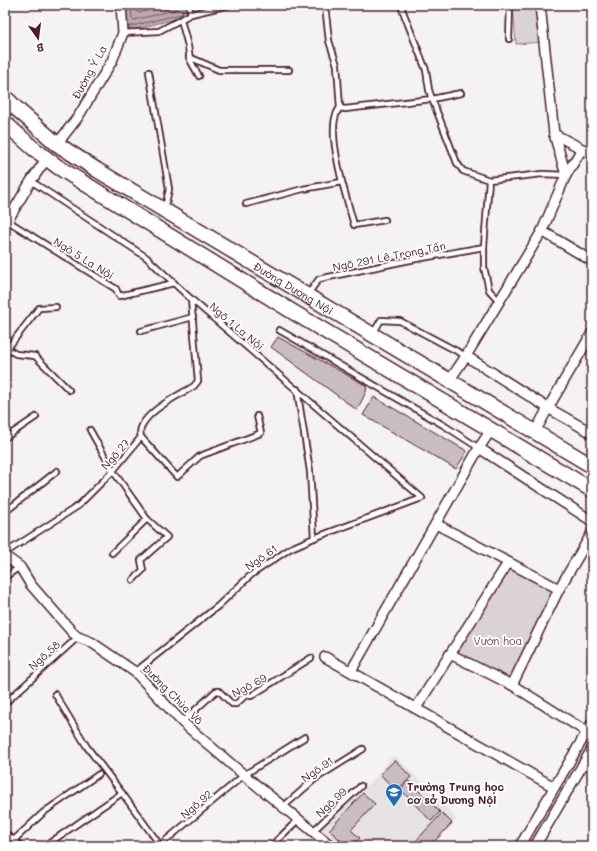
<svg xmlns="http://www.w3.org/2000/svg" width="597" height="851" font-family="Mali,sans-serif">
<rect width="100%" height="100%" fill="#f4f2f2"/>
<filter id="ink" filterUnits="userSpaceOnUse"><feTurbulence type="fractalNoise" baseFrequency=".025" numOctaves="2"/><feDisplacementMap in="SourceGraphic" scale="8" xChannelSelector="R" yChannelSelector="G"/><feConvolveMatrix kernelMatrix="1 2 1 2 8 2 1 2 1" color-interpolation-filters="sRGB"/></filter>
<g filter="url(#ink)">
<polygon fill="#e7e2e3" points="391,757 398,758 457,819 432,846 339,846 319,830 375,778"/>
<g fill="#dbd2d5" stroke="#927880">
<polygon points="513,5 539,5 543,42 516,44"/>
<polygon points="508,565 557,590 511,683 452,654"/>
</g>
<polygon fill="#baa9ae" stroke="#8d727a" points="121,5 185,5 188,16 123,32"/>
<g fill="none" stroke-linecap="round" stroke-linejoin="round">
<g stroke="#77565f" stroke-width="1">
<polyline points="131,5 132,19 134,20 175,10 176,5"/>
<polyline points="137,5 137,12 139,13 170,5"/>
<polyline points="128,27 181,14 183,12 181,5"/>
</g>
</g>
<g fill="#cabdc1" stroke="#4a1f2b">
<polygon points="278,337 367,386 366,392 357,410 271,347"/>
<polygon points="374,397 467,451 456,469 363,415"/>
<polygon points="395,760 411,777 396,791 380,774"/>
<polygon points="409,781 440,812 431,821 400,789"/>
<polygon points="363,793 375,804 351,830 360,838 352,846 347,846 329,830"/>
<polygon points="442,813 452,823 430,846 411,846"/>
</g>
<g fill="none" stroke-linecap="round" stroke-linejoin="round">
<g stroke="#4a1f2b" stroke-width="8">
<g id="lane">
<polyline points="189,5 191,14"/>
<polyline points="325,5 329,41 337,65 340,108"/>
<polyline points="402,5 402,9 426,70 429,90 432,99 457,163 463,171 489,180"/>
<polyline points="181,20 188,46 190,60 199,76"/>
<polyline points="123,33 159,31 191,14 229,5"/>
<polyline points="509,39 510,5"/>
<polyline points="189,57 219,70 289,70"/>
<polyline points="149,72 169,189 165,208"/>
<polyline points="340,108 345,109 432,99 461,93"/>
<path d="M340,108C327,122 338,164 342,182"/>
<polyline points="31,181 146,257 191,299 422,498 314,538 291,548 251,575 218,606 135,672"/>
<polyline points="246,204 303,189 342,182 354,225 385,220"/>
<polyline points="8,221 116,289 119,296 174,283"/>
<polyline points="308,294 319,279 405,261 484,247"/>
<polyline points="499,301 489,290 484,267 484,247 489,180 542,174 566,175"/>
<polyline points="279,330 445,426 479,448"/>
<polyline points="141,331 193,317"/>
<polyline points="374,332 381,320 400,321 466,356"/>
<polyline points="5,347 7,349 39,308 56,307"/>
<polyline points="7,349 16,354 35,356 69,390"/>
<polyline points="297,389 310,471 314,538"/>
<polyline points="90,430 113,471 147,519 167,537 141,560 143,570 133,580"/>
<path d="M141,437C134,416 180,395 194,386L198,381L191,299"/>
<polyline points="5,438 36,417"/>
<polyline points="5,512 57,471"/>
<polyline points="5,553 78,506 113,471 141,437 177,477 200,456 261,433 257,416"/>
<polyline points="112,553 147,519"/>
<polyline points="5,577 20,567"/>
<polyline points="55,694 87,747 122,793"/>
<polyline points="5,703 78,637"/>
<polyline points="182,722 216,691 219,691 232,704 236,704 246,695 251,696 311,658"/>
<polyline points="283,807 315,779 363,749"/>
<polyline points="313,831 361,786"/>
<polyline points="5,833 21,846"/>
<polyline points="14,840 44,812 99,774"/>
<polyline points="45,846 122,793 160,845"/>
<polyline points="159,846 244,775 305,737"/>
<polyline points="271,846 299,819"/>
</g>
</g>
<g stroke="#4a1f2b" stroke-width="12">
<g id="street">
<polyline points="554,134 592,154"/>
<polyline points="57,144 78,117 112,61 123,33 121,5"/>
<polyline points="566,175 582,149"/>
<polyline points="5,225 31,181 47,158"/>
<polyline points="542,231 592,261"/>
<polyline points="466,356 548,408 592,433"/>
<polyline points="449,381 466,356 542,231 566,175 554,134 540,5"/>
<polyline points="535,432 548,408 592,333"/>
<polyline points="479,448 592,521"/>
<polyline points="436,524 559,589"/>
<polyline points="592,533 559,589 512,685 587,732 592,733"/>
<polyline points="5,556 20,567 31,585 73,633 78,637 91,642 135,672 182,722 244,775 331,846"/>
<polyline points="450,654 512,685"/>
<polyline points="325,657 554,787"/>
<polyline points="351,671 479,448 491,430"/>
<polyline points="416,708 508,563"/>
<polyline points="520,846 592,723"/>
<polyline points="535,846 592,749"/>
</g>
</g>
<g stroke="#4a1f2b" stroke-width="17">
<g id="primary">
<path id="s1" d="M5,97L18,110L57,144L97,170L592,466"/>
<polyline points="5,123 33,148 58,167 293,312 592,490"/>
</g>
</g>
<use href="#lane" stroke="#fff" stroke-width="4.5"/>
<use href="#street" stroke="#fff" stroke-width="9"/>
<use href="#primary" stroke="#fff" stroke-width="14"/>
</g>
</g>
<defs>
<g id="school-pin" transform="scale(0.9)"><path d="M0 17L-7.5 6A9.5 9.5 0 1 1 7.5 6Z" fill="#1f6fb2" stroke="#fff"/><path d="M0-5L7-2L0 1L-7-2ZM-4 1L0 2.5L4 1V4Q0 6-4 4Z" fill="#fff"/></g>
</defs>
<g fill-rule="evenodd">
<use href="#school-pin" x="394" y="792"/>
</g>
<g text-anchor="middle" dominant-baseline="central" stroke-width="3.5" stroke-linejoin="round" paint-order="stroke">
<g font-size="11" fill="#4a1f2b" stroke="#fff">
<text transform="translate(89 72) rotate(-61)">Đường Ỷ La</text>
<text transform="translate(389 256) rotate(-11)">Ngõ 291 Lê Trọng Tấn</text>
<text transform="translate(84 258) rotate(32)">Ngõ 5 La Nội</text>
<text stroke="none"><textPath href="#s1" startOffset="347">Đường Dương Nội</textPath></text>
<text transform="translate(237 326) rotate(40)">Ngõ 1 La Nội</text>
<text transform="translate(115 454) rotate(-49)">Ngõ 27</text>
<text transform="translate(261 557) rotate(-35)">Ngõ 61</text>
<text transform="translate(44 655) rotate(-42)">Ngõ 58</text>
<text transform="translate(249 685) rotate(-28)">Ngõ 69</text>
<text transform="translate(173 694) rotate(45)">Đường Chùa Võ</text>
<text transform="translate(317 769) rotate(-35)">Ngõ 91</text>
<text transform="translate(331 802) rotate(-43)">Ngõ 99</text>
<text transform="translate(196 804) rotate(-40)">Ngõ 92</text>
</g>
<g font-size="11" fill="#6e4c56" stroke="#fff">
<text x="498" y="640">Vườn hoa</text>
</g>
<g font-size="11" font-weight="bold" fill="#4a1f2b" stroke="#fff" text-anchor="start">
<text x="407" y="786">Trường Trung học<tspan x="407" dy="13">cơ sở Dương Nội</tspan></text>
</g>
</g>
<rect width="597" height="851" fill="none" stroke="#fff" stroke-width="20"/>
<rect x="10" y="10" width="577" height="831" fill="none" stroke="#4a1f2b" stroke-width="1.5" filter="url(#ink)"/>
<g transform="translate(38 38) rotate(166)" stroke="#ffffff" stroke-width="3" paint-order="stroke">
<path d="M0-3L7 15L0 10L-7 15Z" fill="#4a1f2b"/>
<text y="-6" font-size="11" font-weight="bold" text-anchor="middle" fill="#4a1f2b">B</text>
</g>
</svg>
